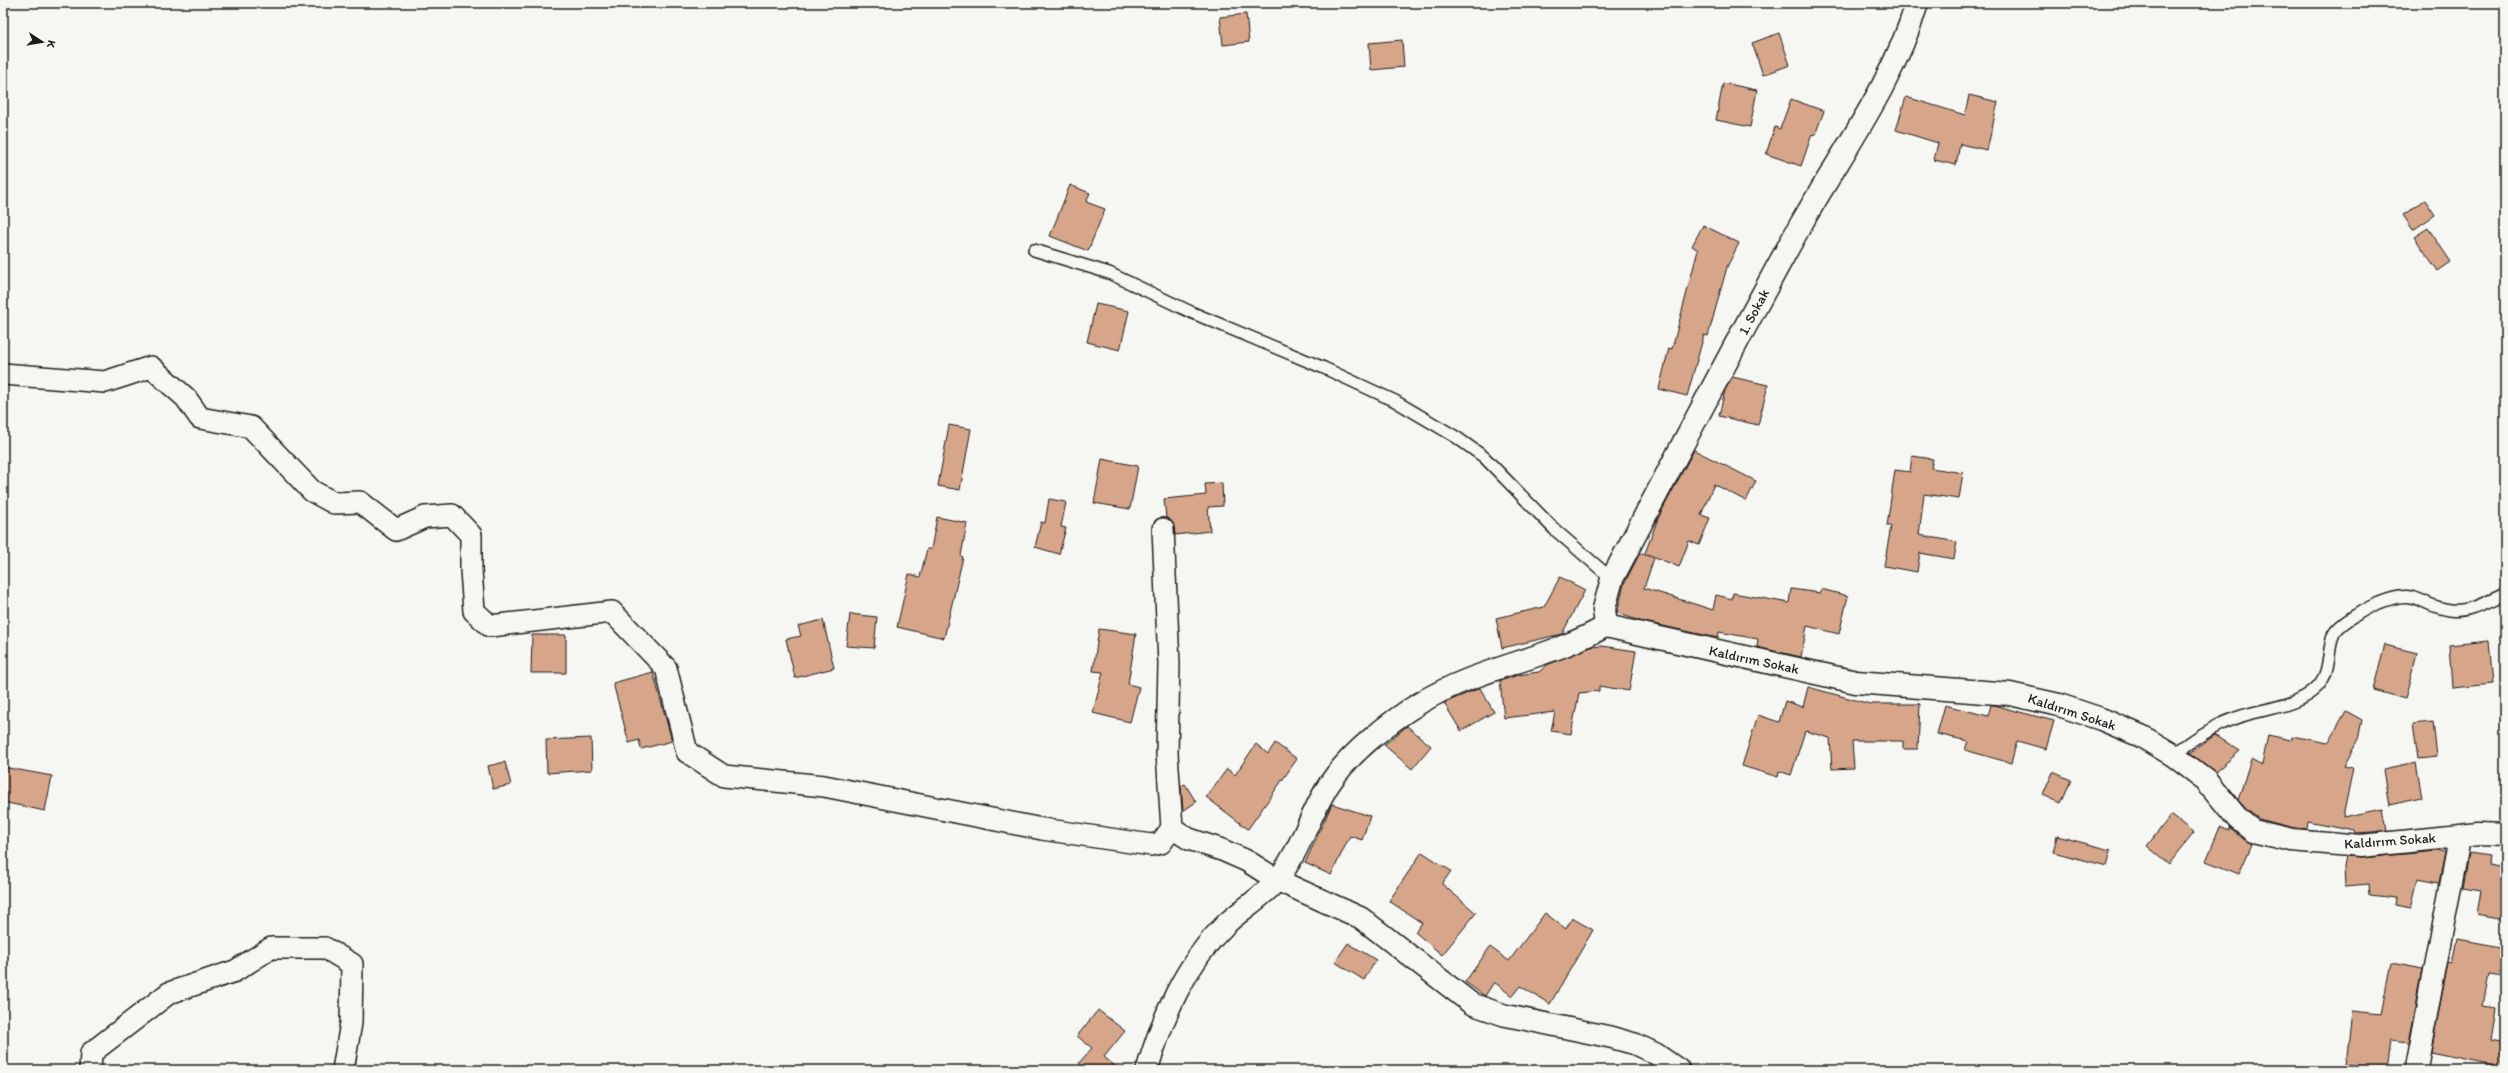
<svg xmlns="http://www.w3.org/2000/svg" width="2508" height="1073" font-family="Itim,sans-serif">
<rect width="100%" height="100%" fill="#f6f6f2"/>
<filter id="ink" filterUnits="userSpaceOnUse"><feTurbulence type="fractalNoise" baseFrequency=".025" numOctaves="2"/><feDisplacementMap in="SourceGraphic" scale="8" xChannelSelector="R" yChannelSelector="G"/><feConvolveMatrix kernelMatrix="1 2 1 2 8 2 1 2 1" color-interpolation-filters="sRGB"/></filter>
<g filter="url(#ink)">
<g fill="#d7a68a" stroke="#1c1c1c">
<polygon points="1246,14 1249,42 1223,45 1220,17"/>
<polygon points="1779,33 1790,65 1763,75 1752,43"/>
<polygon points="1402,40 1404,67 1371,70 1369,43"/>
<polygon points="1723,83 1757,90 1750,127 1716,120"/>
<polygon points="1969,95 1998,102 1987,150 1960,144 1956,165 1934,160 1938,143 1896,130 1906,97 1965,115"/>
<polygon points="1791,99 1824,111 1815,135 1812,134 1801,166 1766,154 1775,127 1780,129"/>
<polygon points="1070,185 1090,193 1086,202 1105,209 1088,251 1050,236"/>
<polygon points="2425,200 2435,215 2413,230 2403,215"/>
<polygon points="1703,225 1739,243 1727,267 1708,336 1704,335 1687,396 1659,389 1669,348 1672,349 1698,250 1692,246"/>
<polygon points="2428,228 2451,262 2438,271 2414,237"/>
<polygon points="1096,304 1129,311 1120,350 1087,342"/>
<polygon points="1732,377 1768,385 1758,425 1719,416 1725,390"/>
<polygon points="949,425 971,429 960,490 938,486"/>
<polygon points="1694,450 1756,481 1746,501 1714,484 1701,515 1710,518 1699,545 1689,541 1679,567 1645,553 1659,516"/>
<polygon points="1912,456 1933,459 1931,468 1963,473 1959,499 1924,494 1919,535 1957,542 1954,559 1920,553 1917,572 1884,566 1891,526 1887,526 1895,470 1910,472"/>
<polygon points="1102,459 1138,466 1130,509 1094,503"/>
<polygon points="1222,483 1223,506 1208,507 1210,531 1175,535 1173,523 1166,518 1164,499 1206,495 1205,484"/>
<polygon points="1049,499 1066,502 1061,527 1066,528 1059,554 1035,547 1041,522 1045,523"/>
<polygon points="937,517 967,523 961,556 963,557 944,638 897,627 909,574 920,577 927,549 931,549"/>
<polygon points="1640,553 1654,558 1644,588 1713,610 1716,595 1732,599 1733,593 1789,603 1791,589 1820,593 1821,589 1848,596 1839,634 1807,626 1801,657 1757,647 1758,639 1719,632 1718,638 1640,621 1617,613 1624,584"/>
<polygon points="1560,577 1585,590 1562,634 1502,648 1496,618 1544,607"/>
<polygon points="850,614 877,617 874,648 846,646"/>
<polygon points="823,620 834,668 795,678 786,639 801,636 798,626"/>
<polygon points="1099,629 1136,634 1128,684 1139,687 1130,722 1093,713 1103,672 1093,671"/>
<polygon points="532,635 566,635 566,673 531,673"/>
<polygon points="2489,641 2493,684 2452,688 2449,645"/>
<polygon points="2385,645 2417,653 2405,699 2373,690"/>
<polygon points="1602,646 1636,651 1629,691 1599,686 1599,691 1579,693 1571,734 1551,731 1555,712 1504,718 1500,681 1518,675 1539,672 1547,665 1590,647"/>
<polygon points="653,672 672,741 641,749 639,740 629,743 613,683"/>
<polygon points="1808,687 1870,704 1920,704 1918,749 1903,749 1903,741 1852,741 1854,768 1832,769 1830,738 1805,731 1791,775 1779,771 1778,777 1742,766 1758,715 1779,722 1785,701 1803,707"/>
<polygon points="1480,688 1494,712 1461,731 1444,703"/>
<polygon points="1945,705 1988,716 1991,705 1993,705 2054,721 2046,749 2017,741 2011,763 1965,750 1968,741 1937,734"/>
<polygon points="2346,711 2362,720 2358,740 2344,766 2353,768 2343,817 2383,809 2387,831 2355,833 2354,830 2307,821 2306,829 2294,828 2259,819 2247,810 2238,800 2251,759 2262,765 2268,735 2291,740 2292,736 2328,743"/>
<polygon points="2433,722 2437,757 2418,759 2413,724"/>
<polygon points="1407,726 1431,746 1412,769 1384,745"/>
<polygon points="2215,735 2240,751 2215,772 2190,753"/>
<polygon points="591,738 592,770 547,773 546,740"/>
<polygon points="1275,743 1297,759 1248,829 1206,797 1227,769 1235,775 1256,744 1268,754"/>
<polygon points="505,762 511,785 493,789 488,766"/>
<polygon points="2416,763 2422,798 2389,805 2383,770"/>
<polygon points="3,767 52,776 45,811 3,802"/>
<polygon points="2053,772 2071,780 2061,803 2043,795"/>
<polygon points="1185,784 1196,802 1183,811 1181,786"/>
<polygon points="1332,804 1370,816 1362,840 1350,836 1331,875 1305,863"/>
<polygon points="2171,815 2194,833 2169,864 2147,846"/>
<polygon points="2220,827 2229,831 2229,828 2252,844 2239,874 2206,861"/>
<polygon points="2057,836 2111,850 2107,866 2053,852"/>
<polygon points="2437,851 2445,853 2439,883 2418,879 2411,908 2395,905 2396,898 2370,895 2369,884 2345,886 2344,867 2346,857 2362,858"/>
<polygon points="1422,852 1451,871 1442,884 1476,913 1442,955 1415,932 1422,923 1389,901"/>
<polygon points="2469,853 2489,856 2488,864 2505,867 2505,919 2477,914 2481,891 2463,888"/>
<polygon points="1545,913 1566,929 1572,918 1593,930 1550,1004 1520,986 1512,996 1494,982 1485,996 1465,982 1490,947 1509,961"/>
<polygon points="2457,939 2505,948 2503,978 2489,976 2483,1006 2496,1008 2491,1039 2505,1042 2505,1068 2431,1053 2448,962 2452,963"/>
<polygon points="1348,943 1376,960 1364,980 1335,962"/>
<polygon points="2391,963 2423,969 2409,1043 2390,1041 2386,1069 2346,1064 2352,1011 2381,1014"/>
<polygon points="1098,1010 1125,1031 1104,1057 1120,1070 1088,1070 1079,1063 1092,1048 1077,1036"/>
</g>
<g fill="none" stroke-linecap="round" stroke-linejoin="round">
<g stroke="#1c1c1c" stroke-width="14">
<g id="lane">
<polyline points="1034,250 1109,273 1193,313 1324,368 1395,401 1456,437 1484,457 1554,529 1612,579"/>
<path d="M2173,755C2192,741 2211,727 2233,719C2259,708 2296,709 2317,687C2331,673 2327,653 2333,636C2336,625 2368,607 2379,603C2419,587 2416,605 2450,610C2469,613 2488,601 2505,594"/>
</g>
</g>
<g stroke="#1c1c1c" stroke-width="24">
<g id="street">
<polyline points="3,374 105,382 151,367 186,398 200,418 251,427 312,491 334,503 360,502 396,530 425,517 452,515 471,535 471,570 474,611 490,626 612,612 666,668 687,752 724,776 824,786 1042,829 1151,845 1161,843 1172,828"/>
<polyline points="1163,529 1169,664 1167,753 1172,828 1189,839 1222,850 1247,861 1277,880 1361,918 1472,1004 1504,1015 1610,1037 1635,1044 1656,1054 1679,1070"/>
<polyline points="90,1070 91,1053 169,993 235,971 271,948 325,948 352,964 351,1023 343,1070"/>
<path d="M1147,1070C1163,1016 1185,964 1226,924C1242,909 1263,897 1277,880C1300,852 1310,813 1330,783C1349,754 1390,721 1420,703C1478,667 1547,660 1606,626"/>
<polyline points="2416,1070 2460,836"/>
</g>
</g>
<g stroke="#1c1c1c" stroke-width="25">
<path id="secondary" d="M1917,3C1893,85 1841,153 1800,226C1735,343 1674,461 1612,579L1604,609L1606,626L1856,682L2010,694L2059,705L2101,719L2141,736L2173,755L2206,780L2238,819L2253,831L2292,840L2361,846L2479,834L2505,835"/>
</g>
<use href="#lane" stroke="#f6f6f2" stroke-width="11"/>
<use href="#street" stroke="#f6f6f2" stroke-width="21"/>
<use href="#secondary" stroke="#f6f6f2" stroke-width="22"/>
</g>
</g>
<g text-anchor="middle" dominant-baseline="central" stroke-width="3" stroke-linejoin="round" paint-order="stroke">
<g font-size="14" fill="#1c1c1c" stroke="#f6f6f2">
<text transform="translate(1754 312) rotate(-62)">1. Sokak</text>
<text transform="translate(1754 660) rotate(12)">Kaldırım Sokak</text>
<text transform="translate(2072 712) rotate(18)">Kaldırım Sokak</text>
<text transform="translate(2390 841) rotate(-4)">Kaldırım Sokak</text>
</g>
</g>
<rect width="2508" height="1073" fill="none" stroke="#f6f6f2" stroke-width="16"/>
<rect x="8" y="8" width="2492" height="1057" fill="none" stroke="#1c1c1c" stroke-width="1.5" filter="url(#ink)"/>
<g transform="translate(42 42) rotate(102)" stroke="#f6f6f2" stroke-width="3" paint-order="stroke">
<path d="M0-3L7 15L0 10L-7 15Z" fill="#1c1c1c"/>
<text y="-6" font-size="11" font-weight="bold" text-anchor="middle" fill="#1c1c1c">K</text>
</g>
</svg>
